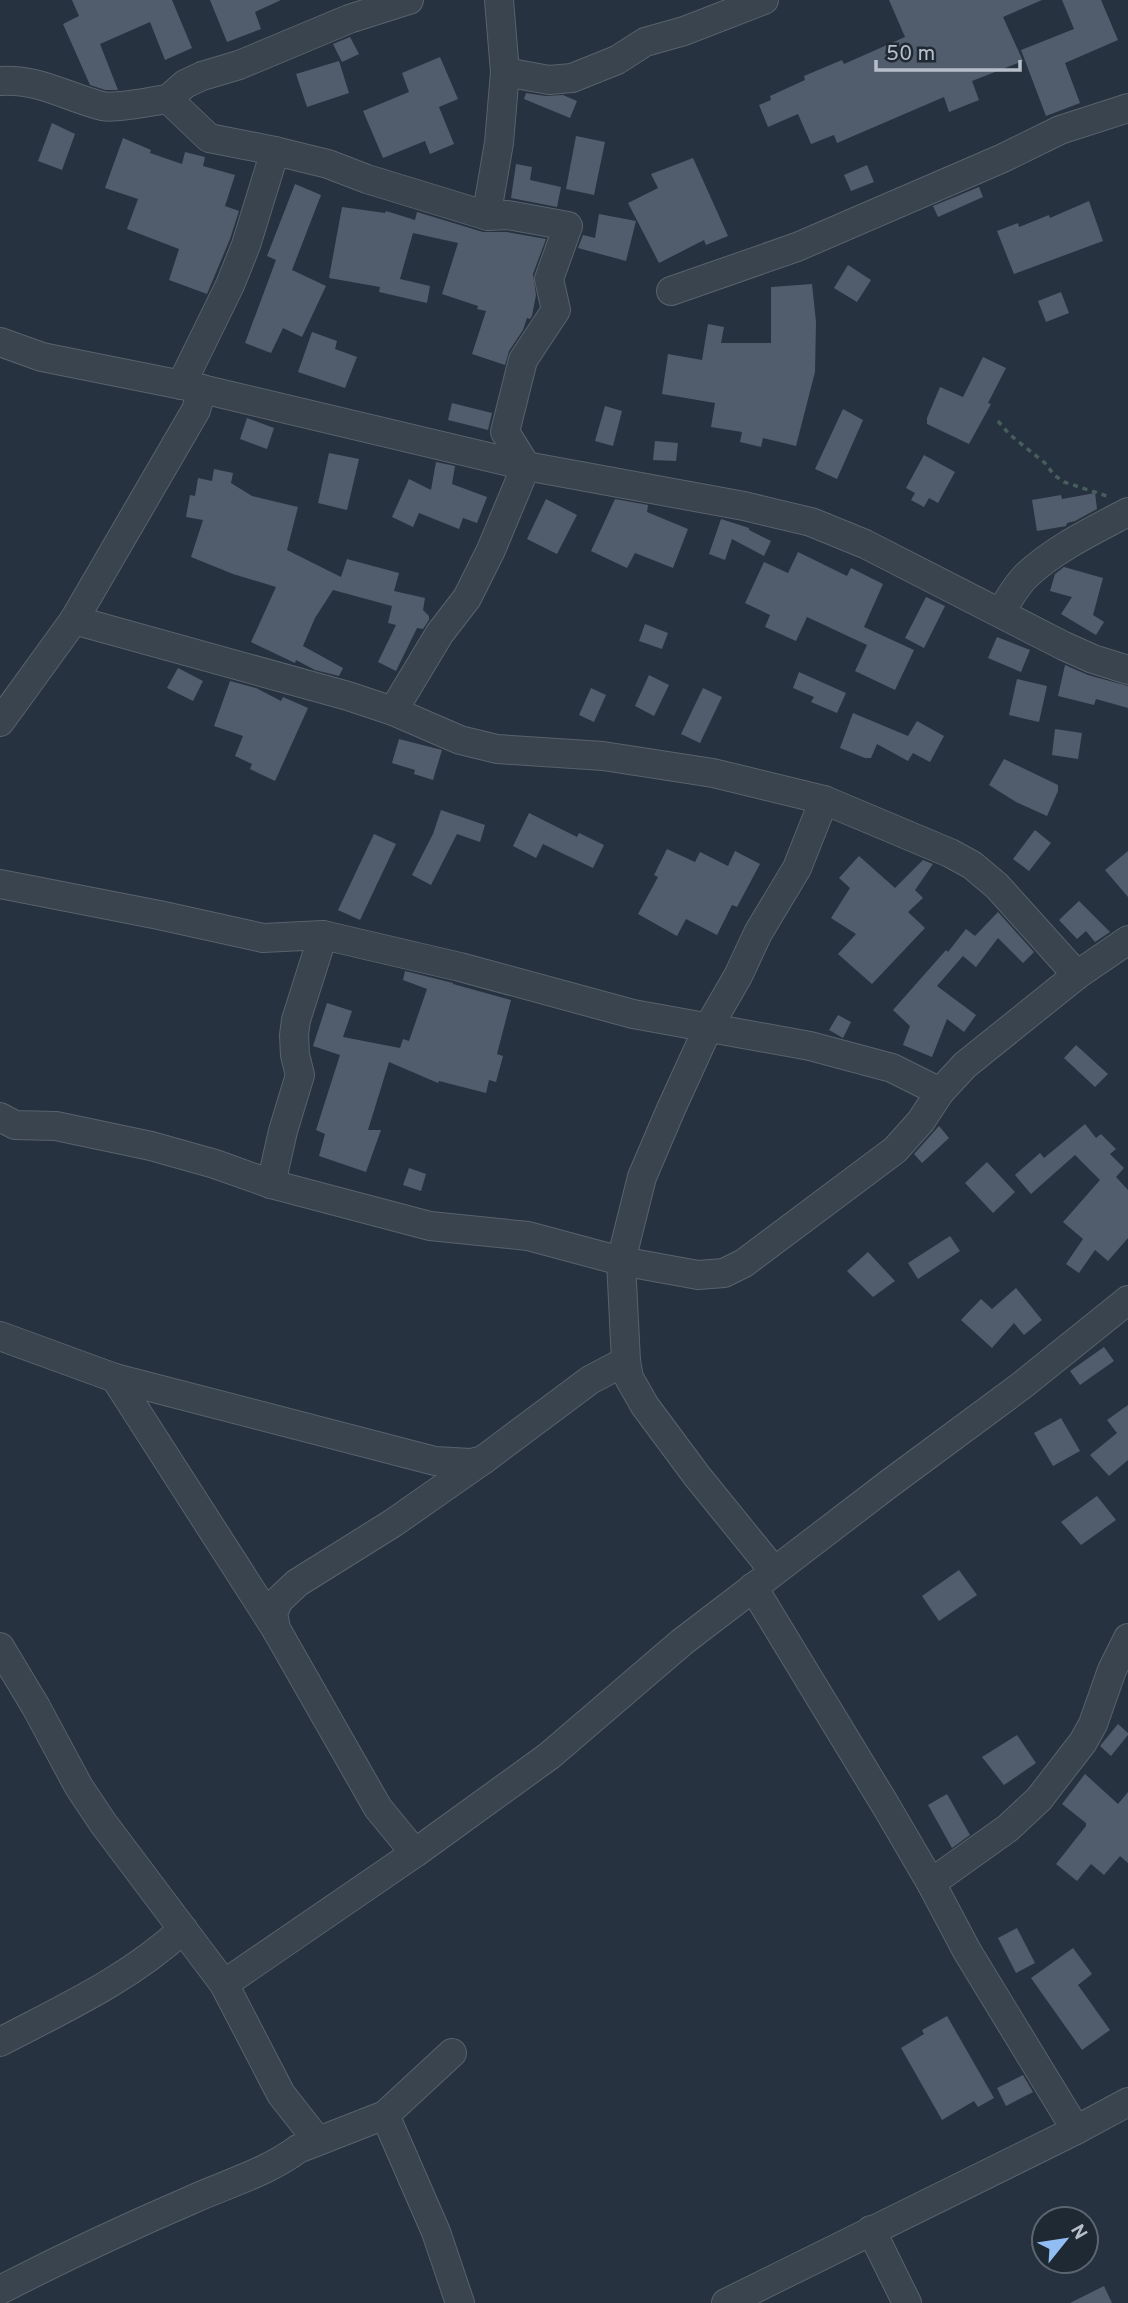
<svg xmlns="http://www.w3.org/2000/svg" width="1128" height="2303" font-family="Overpass,sans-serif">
<rect width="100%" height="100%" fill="#26323f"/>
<g fill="#515d6c">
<polygon points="72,0 172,0 192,48 165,60 150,22 100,44 118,90 105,90 90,85 63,24 79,16"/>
<polygon points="210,0 281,0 255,12 261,29 227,42"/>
<polygon points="889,0 1042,0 1003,17 1023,61 972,81 979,100 949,112 944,97 837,143 834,135 811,144 798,114 768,127 759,105 771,100 770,96 805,80 804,76 842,60 844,64 905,37"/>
<polygon points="1062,0 1101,0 1118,40 1065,63 1080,103 1046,116 1021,50 1074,29"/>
<polygon points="350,37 359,54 342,62 333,44"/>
<polygon points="440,57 458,99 439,107 454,144 430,154 425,141 383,158 363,111 409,92 402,73"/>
<polygon points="339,61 349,93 307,107 296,74"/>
<polygon points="526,93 546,96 563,95 577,101 570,118 524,99"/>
<polygon points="52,123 75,134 62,170 38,161"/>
<polygon points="576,136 605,142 594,195 566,189"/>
<polygon points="123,138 151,150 150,153 182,164 185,152 205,157 203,166 235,175 225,206 239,211 230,239 207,294 169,280 179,249 127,229 138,199 105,188"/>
<polygon points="693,158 728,236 706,245 704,240 659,263 628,203 658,188 651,174"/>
<polygon points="516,164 532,167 530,180 561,187 557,207 511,198"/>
<polygon points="867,165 874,182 851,191 844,175"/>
<polygon points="295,184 321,195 292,270 326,286 302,337 283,328 271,353 245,343 276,260 267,256"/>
<polygon points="979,187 983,197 938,217 933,206"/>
<polygon points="1089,201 1103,241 1014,274 997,231 1018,223 1019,227 1049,215 1050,218"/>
<polygon points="342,207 385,213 386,211 415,220 417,212 483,232 507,232 546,239 533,274 536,295 532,316 530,319 527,318 523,330 509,351 505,365 472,354 486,311 477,309 478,306 442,294 458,243 413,233 400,279 430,286 427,303 379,292 380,287 329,278"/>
<polygon points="599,214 636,221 626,261 578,248 583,235 595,238"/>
<polygon points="848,265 871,280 857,302 834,288"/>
<polygon points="812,284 816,322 815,372 796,446 763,438 761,447 740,442 742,432 711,427 715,403 662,394 668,354 702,360 708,324 724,327 721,343 771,343 771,287"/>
<polygon points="1061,292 1069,313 1046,322 1038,301"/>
<polygon points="312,332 337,341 335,349 357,357 345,388 298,372"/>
<polygon points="983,357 1006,368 988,403 991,404 969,444 927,424 927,418 940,387 963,397"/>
<polygon points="452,403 492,413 488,430 448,420"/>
<polygon points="605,406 622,411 613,446 595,441"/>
<polygon points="843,409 863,420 837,479 815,469"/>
<polygon points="247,418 274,428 267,449 240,439"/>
<polygon points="655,441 678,443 676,461 653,460"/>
<polygon points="329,453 359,459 347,510 318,503"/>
<polygon points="924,455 955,472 938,503 929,498 924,507 911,500 915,493 906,488"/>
<polygon points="436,462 455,466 452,484 487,497 477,523 463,518 459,529 419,513 413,527 392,517 409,479 431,490"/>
<polygon points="214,469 233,473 231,483 252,496 298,507 287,550 341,577 347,559 399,573 394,591 425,598 423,610 429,616 429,620 423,629 417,628 396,671 378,662 396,625 388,623 392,606 333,590 315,618 303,646 343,668 339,676 315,670 296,660 295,663 251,642 276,587 233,574 191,557 203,520 186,517 190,495 195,496 198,478 212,481"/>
<polygon points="1095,493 1097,509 1075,521 1067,523 1066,526 1037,531 1032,500 1061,495 1062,499"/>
<polygon points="546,499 577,515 557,554 527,539"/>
<polygon points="615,499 648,505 647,512 688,529 673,568 635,553 627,568 591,551"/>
<polygon points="721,519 749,528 749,530 771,541 764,556 732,539 725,560 709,554"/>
<polygon points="798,552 847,576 851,568 883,584 864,627 914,650 895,690 855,671 867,645 807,617 796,641 765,627 770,615 745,603 764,562 788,573"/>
<polygon points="1064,567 1103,578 1093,615 1104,622 1096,635 1061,614 1072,597 1050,591 1055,574"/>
<polygon points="926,597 945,606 924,648 905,638"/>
<polygon points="645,624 668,633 662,649 639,641"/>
<polygon points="997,637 1030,650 1021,672 988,658"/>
<polygon points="1065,665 1088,675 1128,686 1128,708 1096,699 1094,705 1058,696"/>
<polygon points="178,668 203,681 193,701 167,688"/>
<polygon points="799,672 846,693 837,713 811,702 814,697 793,688"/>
<polygon points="649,675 669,685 654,716 635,706"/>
<polygon points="1017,679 1047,686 1039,722 1009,715"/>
<polygon points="230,681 256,688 281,701 283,697 308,708 275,781 250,769 252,764 235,756 243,736 214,726"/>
<polygon points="591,688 606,695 594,722 579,715"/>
<polygon points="703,688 722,697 700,743 681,734"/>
<polygon points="853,713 908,736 917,721 944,736 930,762 913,753 908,761 877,744 871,758 865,758 840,748"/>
<polygon points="1055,729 1082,733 1078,759 1052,755"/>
<polygon points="399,739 442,750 433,780 414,774 415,770 392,763"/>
<polygon points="1004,759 1058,785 1058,791 1047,816 1016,802 989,785"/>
<polygon points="441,810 485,825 480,842 457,834 431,885 412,875 433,834"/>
<polygon points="529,813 577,837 579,833 604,845 593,868 543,844 536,858 513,846"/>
<polygon points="1035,830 1051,843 1029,871 1013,859"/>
<polygon points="374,834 396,844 360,920 338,910"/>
<polygon points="667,849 695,862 700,852 728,866 735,851 760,864 737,907 732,905 717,935 686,919 677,936 638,914 658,877 654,875"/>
<polygon points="1128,851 1128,897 1105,870"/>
<polygon points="859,856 895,888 923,860 933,864 915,890 923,898 908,912 925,928 872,984 838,954 856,934 831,918 850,888 839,878"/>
<polygon points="1079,901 1110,932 1095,942 1086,931 1077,939 1059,920"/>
<polygon points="998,912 1034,952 1023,963 998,938 976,967 963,956 937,986 976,1015 964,1032 947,1019 932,1057 903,1045 910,1026 893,1010 946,950 948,952 966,929 975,936"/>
<polygon points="405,971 453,983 453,984 511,1000 497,1054 503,1056 496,1082 489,1080 486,1093 439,1081 438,1083 389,1062 368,1130 381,1130 366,1172 319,1156 325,1134 316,1130 340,1055 313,1046 327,1003 352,1011 343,1037 400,1048 403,1039 409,1041 427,989 403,980"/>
<polygon points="838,1015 851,1022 843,1038 829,1030"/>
<polygon points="1076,1045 1108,1074 1095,1087 1064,1058"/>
<polygon points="1085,1124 1096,1138 1101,1134 1116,1149 1110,1154 1124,1168 1116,1177 1128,1190 1128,1238 1108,1261 1095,1250 1079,1273 1066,1264 1083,1239 1063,1222 1100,1180 1075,1155 1031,1194 1015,1175 1040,1153 1044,1158"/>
<polygon points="939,1126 949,1138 922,1163 914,1154"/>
<polygon points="987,1162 1015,1192 993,1213 965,1183"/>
<polygon points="409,1168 426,1174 421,1191 403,1185"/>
<polygon points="950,1236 960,1251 918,1279 908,1263"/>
<polygon points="868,1252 895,1281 873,1297 847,1271"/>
<polygon points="1016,1288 1042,1320 1024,1335 1014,1323 992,1348 961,1320 981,1299 992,1309"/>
<polygon points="1104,1347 1114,1361 1080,1385 1070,1371"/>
<polygon points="1128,1405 1128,1460 1109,1476 1090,1455 1117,1433 1107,1420"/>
<polygon points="1061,1418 1080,1451 1053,1466 1034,1433"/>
<polygon points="1097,1496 1116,1520 1081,1545 1061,1522"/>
<polygon points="959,1570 977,1595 939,1621 922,1596"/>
<polygon points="1118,1724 1128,1733 1128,1735 1111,1756 1100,1746"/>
<polygon points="1017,1735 1036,1763 1004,1785 982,1757"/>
<polygon points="1085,1774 1118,1804 1128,1792 1128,1863 1120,1856 1104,1875 1091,1864 1077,1881 1056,1864 1086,1826 1086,1823 1062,1804"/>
<polygon points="947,1794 970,1835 952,1848 928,1805"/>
<polygon points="1017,1928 1035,1963 1016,1973 998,1938"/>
<polygon points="1073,1948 1092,1974 1078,1985 1110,2030 1082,2050 1031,1978"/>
<polygon points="947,2016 994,2098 978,2107 974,2101 942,2120 901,2048 924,2034 922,2030"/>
<polygon points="1023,2075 1033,2092 1006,2106 997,2088"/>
<polygon points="1104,2286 1112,2303 1070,2303"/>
</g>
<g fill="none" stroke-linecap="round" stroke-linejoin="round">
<g stroke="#58626c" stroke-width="30">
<g id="minor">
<polyline points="409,0 349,19 239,65 202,76 185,84 168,99 209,138 275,151 328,164 367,179 488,216"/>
<polyline points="499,0 505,72 499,143 488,206 488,216 508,215 568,226 549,279 556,310 523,360 505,432 526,466"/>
<polyline points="505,72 549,80 572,78 617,60 645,42 684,31 764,0"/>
<path d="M0,81C37,78 67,97 102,106C116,109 152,101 168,99"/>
<polyline points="671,291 797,247 1003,158 1060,130 1128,108"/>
<polyline points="0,342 42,357 202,389 526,466 744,506 811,522 865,544 1064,646 1093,659 1128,670"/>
<polyline points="181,385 230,285 246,245 275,151"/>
<path d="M1001,612C1008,600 1016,586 1026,576C1054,549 1094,530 1128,512"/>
<polyline points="74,620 348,696 393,711 460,740 497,749 603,756 713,773 824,800 950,853 972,865 997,886 1077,975"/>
<polyline points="393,711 440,633 467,598 491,550 526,466"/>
<polyline points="0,722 74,620 196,410 202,389"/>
<polyline points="0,884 159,915 263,938 323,935 460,967 633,1014 810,1046 892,1068 940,1092"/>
<polyline points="0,1117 15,1125 56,1126 151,1146 215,1164 271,1184 430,1226 528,1236 621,1261 698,1275 724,1273 744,1263 895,1150 921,1121 940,1092 965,1065 1077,975 1128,940"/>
<polyline points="271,1184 283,1131 300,1075 295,1055 294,1035 296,1020 323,935"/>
<polyline points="0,1336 115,1378 435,1461 471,1463 483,1460"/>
<polyline points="115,1378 276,1629 378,1808 415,1853"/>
<polyline points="774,1571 697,1476 645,1406 629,1378 626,1361 621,1261 642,1177 671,1109 708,1028 738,976 758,933 797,868 824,800"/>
<polyline points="753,1587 886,1806 931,1883 967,1951 1076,2130"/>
<polyline points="276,1629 273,1613 279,1600 297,1583 393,1523 483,1460 590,1380 626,1361"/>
<polyline points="0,1647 36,1707 79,1787 103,1823 224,1984 281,2094 317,2140"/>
<polyline points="931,1883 1008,1828 1039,1799 1083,1742 1093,1724 1112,1670 1128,1638"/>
<polyline points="224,1984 415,1853 549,1756 682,1642 890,1483 1021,1386 1128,1300"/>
<path d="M0,2042C63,2009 131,1978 183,1929"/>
<polyline points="385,2115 436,2232 460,2303"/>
<polyline points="871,2230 907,2303"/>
<path d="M0,2290C62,2258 126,2228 191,2200C226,2184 266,2173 298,2149L385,2115L452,2053"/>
<polyline points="726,2303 1076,2130 1128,2102"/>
</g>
</g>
<polyline stroke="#485d5e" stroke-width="3.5" stroke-dasharray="5 5" stroke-linecap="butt" points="998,421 1009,434 1045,463 1054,475 1064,482 1110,497"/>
<use href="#minor" stroke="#3a444f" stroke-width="28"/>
</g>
<g transform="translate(1065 2240) rotate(60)"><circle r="33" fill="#1f2934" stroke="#5b6570" stroke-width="2"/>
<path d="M0-5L12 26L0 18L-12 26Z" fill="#91bdf3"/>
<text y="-10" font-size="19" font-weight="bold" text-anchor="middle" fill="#b6bfc9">N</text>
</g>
<path d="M876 60v10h144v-10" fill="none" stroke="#b6bfc9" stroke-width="3.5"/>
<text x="886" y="60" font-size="21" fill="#b6bfc9" stroke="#1f2934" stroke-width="5" paint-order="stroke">50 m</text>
</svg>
